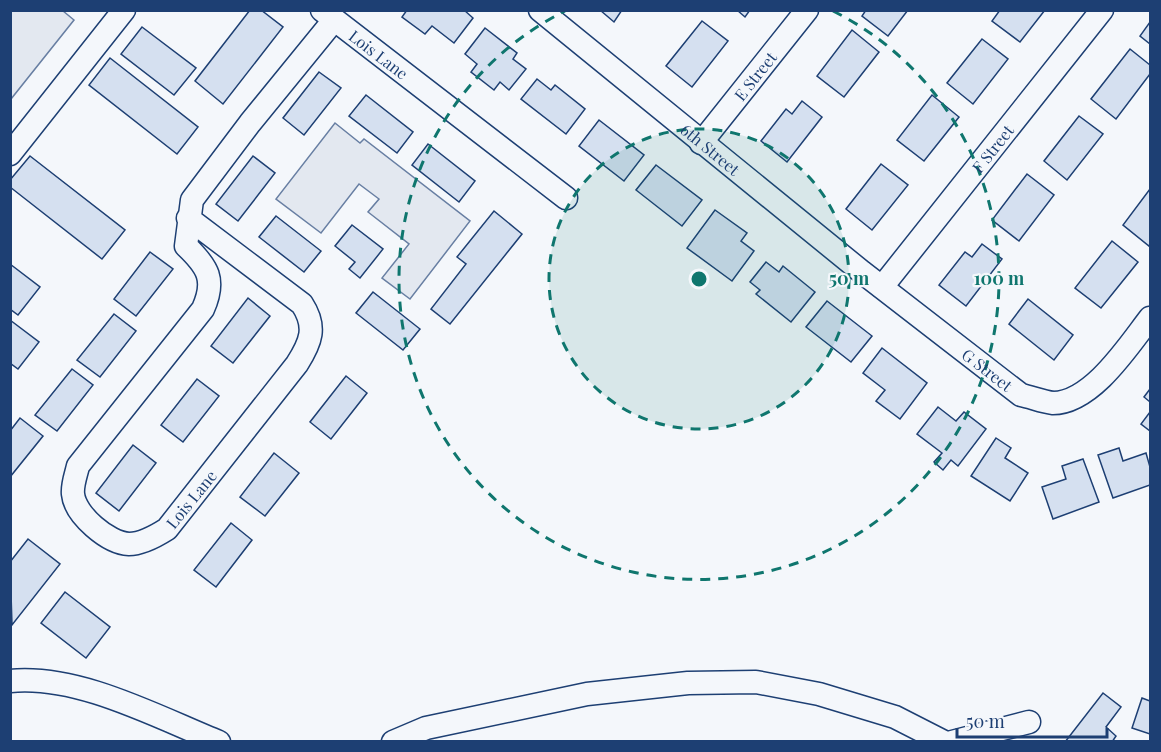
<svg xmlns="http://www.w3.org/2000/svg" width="1161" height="752" font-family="'Playfair Display',serif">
<rect width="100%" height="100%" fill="#f4f7fb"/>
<g fill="#e3e8f0" stroke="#687fa3" stroke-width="1.5">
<polygon points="11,10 63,11 74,20 11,99"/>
<polygon points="335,123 360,143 364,139 470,221 410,299 382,278 409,244 368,212 379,199 359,184 321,233 276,199"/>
</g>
<g fill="#d5e0f0" stroke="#1d3f73" stroke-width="1.5">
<polygon points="250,10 261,10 283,27 223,104 195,81"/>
<polygon points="407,10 464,10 473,18 454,43 432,26 425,34 402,17"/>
<polygon points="600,10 622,10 614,22"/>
<polygon points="737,10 750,10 745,17"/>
<polygon points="866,10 908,10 888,36 862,16"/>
<polygon points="1000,10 1045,10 1020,42 992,21"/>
<polygon points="702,21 728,41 692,87 666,66"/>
<polygon points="1150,22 1150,44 1140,36"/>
<polygon points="142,27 196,68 174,95 121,54"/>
<polygon points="485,28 517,53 513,59 526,69 509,90 500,82 494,90 471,72 477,64 465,54"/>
<polygon points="852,30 879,52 844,97 817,76"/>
<polygon points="982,39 1008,59 973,104 947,83"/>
<polygon points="1130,49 1150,65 1150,74 1116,119 1091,99"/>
<polygon points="110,58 198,127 177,154 89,85"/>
<polygon points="319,72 341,88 304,135 283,118"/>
<polygon points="537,79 551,90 555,85 585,109 566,134 521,99"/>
<polygon points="366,95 413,132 397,153 349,116"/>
<polygon points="932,95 959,117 924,161 897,140"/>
<polygon points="802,101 822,117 787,162 761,141 786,109 792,114"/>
<polygon points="1079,116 1103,134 1067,180 1044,161"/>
<polygon points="599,120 644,155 624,181 579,146"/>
<polygon points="428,144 475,181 459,202 412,165"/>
<polygon points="30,156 125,230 102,259 10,187 10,180"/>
<polygon points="253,156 275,173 238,221 216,204"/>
<polygon points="881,164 908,185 872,230 846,209"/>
<polygon points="656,165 702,200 682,226 636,190"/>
<polygon points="1027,174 1054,195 1019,241 992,220"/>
<polygon points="1150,189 1150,244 1149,246 1123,225"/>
<polygon points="715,210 747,233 741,241 754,251 732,281 687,248"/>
<polygon points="494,211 522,234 450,324 431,309 466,264 457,257"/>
<polygon points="276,216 321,251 304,272 259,237"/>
<polygon points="352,225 383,249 360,278 349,269 355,262 335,246"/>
<polygon points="1112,241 1138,262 1101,308 1075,288"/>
<polygon points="982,244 1002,259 966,306 939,285 965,252 972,257"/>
<polygon points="150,252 173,269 136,316 114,299"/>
<polygon points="766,262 779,272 783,266 815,292 791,322 756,294 760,290 750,282"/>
<polygon points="10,264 40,287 18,315 10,309"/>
<polygon points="373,292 420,329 403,350 356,313"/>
<polygon points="248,298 270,316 233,363 211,346"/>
<polygon points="1028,299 1073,335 1054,360 1009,324"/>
<polygon points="827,301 872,336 851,362 806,327"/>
<polygon points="114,314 136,331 100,377 77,360"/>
<polygon points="10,320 39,342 18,369 10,363"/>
<polygon points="882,348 927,383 900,419 876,401 885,390 863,373"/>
<polygon points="72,369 93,385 57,431 35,415"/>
<polygon points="346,376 367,393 331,439 310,422"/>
<polygon points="197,379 219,396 183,442 161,425"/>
<polygon points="1150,389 1150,402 1144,397"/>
<polygon points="938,407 956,421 964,412 986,429 958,466 951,460 943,470 934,462 942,453 917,434"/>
<polygon points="1150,412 1150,431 1141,424"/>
<polygon points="20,418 43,436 10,477 10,431"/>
<polygon points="996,438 1011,448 1005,458 1028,473 1010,501 971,476"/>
<polygon points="133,445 156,463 119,511 96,493"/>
<polygon points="1119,448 1123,461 1146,453 1150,467 1150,485 1113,498 1098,455"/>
<polygon points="274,453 299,473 265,516 240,497"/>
<polygon points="1083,459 1099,502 1053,519 1042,487 1066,479 1062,466"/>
<polygon points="231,523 252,540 216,587 194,570"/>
<polygon points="28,539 60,564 12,625 10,562"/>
<polygon points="65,592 110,627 86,658 41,623"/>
<polygon points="1103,693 1121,707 1106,727 1116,736 1112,742 1065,742"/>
<polygon points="1142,698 1150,701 1150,734 1132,728"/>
</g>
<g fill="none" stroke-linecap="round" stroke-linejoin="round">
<g stroke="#1d3f73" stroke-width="25">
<g id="minor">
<path id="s1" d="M322,10L566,198"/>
<path id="s2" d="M540,10L862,272L1021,395C1031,397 1043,402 1053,403C1092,403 1129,345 1150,318"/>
<path id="s3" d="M701,143L807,10"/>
<polyline points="10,154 124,10"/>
<path d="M188,218L302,304C317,327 311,342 297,364L167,529C156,536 142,544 129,544C108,543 75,515 73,494C72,485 76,475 78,466L203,309C216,280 208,267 186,246L192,200L250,123L334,20"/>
<path id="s4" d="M882,287L1102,10"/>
<path d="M10,681C78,674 157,717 219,742"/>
<polyline points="393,742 426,728 587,694 688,683 756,682 819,694 895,717 944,742"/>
<polyline points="952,742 1029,722"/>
</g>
</g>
<use href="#minor" stroke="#f4f7fb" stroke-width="22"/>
</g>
<circle cx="699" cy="279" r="150" fill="#0f766e" fill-opacity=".12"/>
<g fill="none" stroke="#0f766e" stroke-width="3" stroke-dasharray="10 8">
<circle cx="699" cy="279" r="150"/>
<path d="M833 11A300 300 0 1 1 565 11"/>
</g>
<g text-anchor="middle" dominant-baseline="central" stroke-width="4.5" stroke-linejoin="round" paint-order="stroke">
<g font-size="16" fill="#1d3f73" stroke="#f4f7fb">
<text stroke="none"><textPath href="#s1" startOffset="72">Lois Lane</textPath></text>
<text stroke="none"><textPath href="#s3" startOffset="86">E Street</textPath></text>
<text stroke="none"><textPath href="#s2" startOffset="220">6th Street</textPath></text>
<text stroke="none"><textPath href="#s4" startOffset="177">F Street</textPath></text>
<text stroke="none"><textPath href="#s2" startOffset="574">G Street</textPath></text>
<text transform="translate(191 499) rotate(-51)">Lois Lane</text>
</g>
</g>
<circle cx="699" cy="279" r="9" fill="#0f766e" stroke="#f4f7fb" stroke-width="3"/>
<g font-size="18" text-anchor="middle" font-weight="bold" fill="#0f766e" stroke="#f4f7fb" stroke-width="4.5" stroke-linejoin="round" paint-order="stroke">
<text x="849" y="285">50 m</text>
<text x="999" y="285">100 m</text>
</g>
<rect width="1161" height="752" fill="none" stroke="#1d3f73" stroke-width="24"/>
<path d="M957 728v9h150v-9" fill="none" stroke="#1d3f73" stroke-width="3"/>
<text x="966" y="728" font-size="18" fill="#1d3f73" stroke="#f4f7fb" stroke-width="4.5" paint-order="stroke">50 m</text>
</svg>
